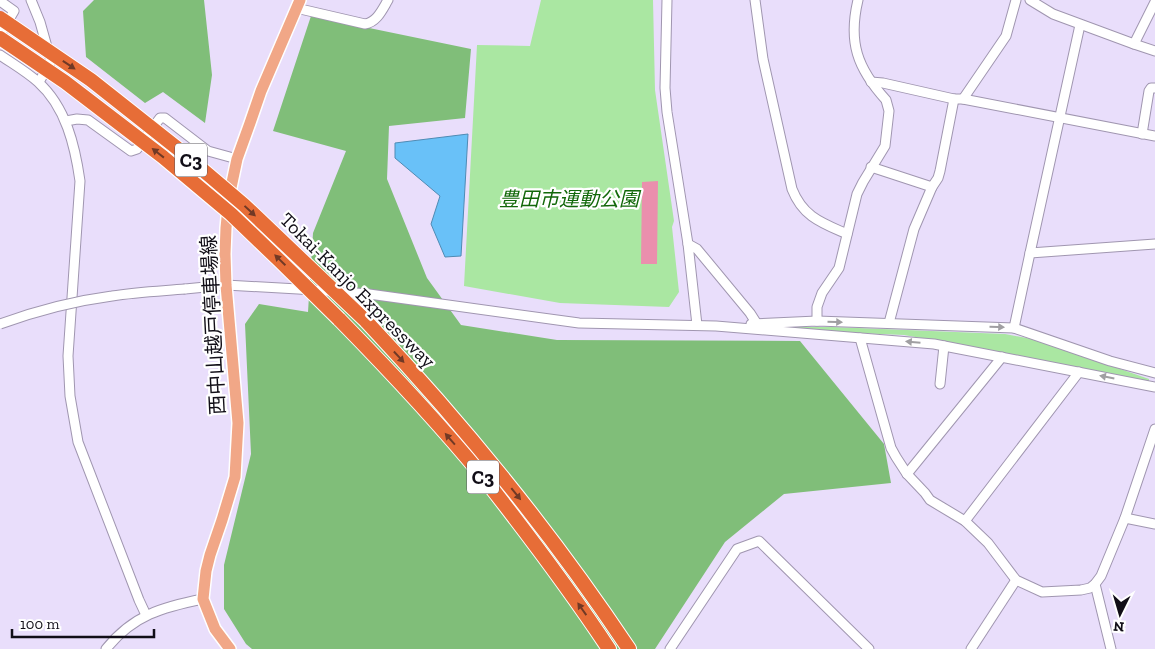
<svg xmlns="http://www.w3.org/2000/svg" width="1155" height="649" font-family="'Zilla Slab','Noto Sans JP',serif">
<rect width="100%" height="100%" fill="#e9defb"/>
<g fill="#aae7a2">
<polygon points="541,0 653,0 655,90 674,221 672,227 679,292 669,307 560,303 464,286 477,45 530,46"/>
<polygon points="776,327 833,327 1005,334 1037,340 1149,379 1149,382 985,349 904,335 832,332"/>
</g>
<g fill="#80be79">
<polygon points="94,0 204,0 212,75 205,123 163,92 145,103 86,57 83,11"/>
<polygon points="311,16 471,49 465,118 389,126 387,179 427,278 461,325 557,340 800,341 884,444 891,483 784,494 725,542 655,649 252,649 246,644 224,609 224,565 251,454 245,324 259,304 308,312 313,233 346,151 273,131"/>
</g>
<polygon fill="#69c1f8" stroke="#4f8bb4" points="468,134 461,256 445,257 431,224 440,196 395,158 395,143"/>
<polygon fill="#ea8fad" points="658,181 657,264 641,264 642,182"/>
<g fill="none" stroke-linecap="round" stroke-linejoin="round">
<g stroke="#a096b0" stroke-width="11">
<g id="minor">
<polyline points="31,0 40,22 51,61 39,82"/>
<polyline points="667,0 665,88 667,112 688,244 697,325"/>
<path d="M755,0L763,59L792,189C803,217 822,223 847,234"/>
<polyline points="1030,0 1053,14 1134,44 1155,51"/>
<polyline points="0,1 14,11 0,35"/>
<path d="M296,8L365,24C377,22 382,10 388,0"/>
<polyline points="1134,44 1155,2"/>
<path d="M0,55C13,64 27,72 38,82C66,107 75,146 80,181L68,356L70,396L78,442L139,600L146,615"/>
<polyline points="871,82 883,83 954,99 963,99 1155,136"/>
<polyline points="963,99 1006,36 1016,0"/>
<polyline points="66,121 77,119 88,120 131,151 137,149 160,118 165,118 208,151 237,159"/>
<polyline points="1142,134 1149,91 1151,88 1155,88"/>
<polyline points="871,167 932,187"/>
<polyline points="688,244 697,249 750,313 757,324"/>
<polyline points="1030,253 1155,244"/>
<polyline points="185,289 226,285 298,289 369,294 579,323 716,326 934,344 1155,387"/>
<path d="M817,321V307L822,293L839,268L857,194L863,182L885,146L889,111L886,100C857,68 848,42 858,0"/>
<polyline points="889,323 914,229 932,187 938,178 940,171 954,99"/>
<polyline points="751,324 817,321 1014,328 1110,361 1155,373"/>
<polyline points="1014,328 1030,253 1080,25"/>
<polyline points="860,338 891,448 896,457 907,474 925,493 930,500 965,521 988,543 1016,580 1042,592 1081,590 1090,588 1095,584 1101,576 1125,518 1155,429"/>
<polyline points="940,384 944,346"/>
<polyline points="907,474 1002,357"/>
<polyline points="1125,518 1155,524"/>
<polyline points="965,521 1079,372"/>
<polyline points="1095,584 1111,649"/>
<path d="M106,649C133,615 163,607 203,599"/>
<polyline points="670,649 737,549 759,541 869,649"/>
<polyline points="971,649 1016,580"/>
</g>
</g>
<g stroke="#fff" stroke-width="14">
<polyline id="major" points="230,649 215,629 203,599 206,571 210,555 222,520 235,477 238,423 226,285 225,254 226,228 229,197 237,159 250,123 261,91 300,0"/>
</g>
<g stroke="#fff" stroke-width="16">
<g id="highway">
<path d="M339,319C389,370 438,422 483,477C527,533 570,590 609,649"/>
<path d="M366,321C462,423 551,532 629,649"/>
</g>
</g>
<use href="#minor" stroke="#fff" stroke-width="9"/>
<use href="#major" stroke="#f1a787" stroke-width="11"/>
<use href="#highway" stroke="#e76d37" stroke-width="14"/>
<g stroke="#a096b0" stroke-width="11" stroke-linecap="butt">
<path id="minor-bridge" d="M0,324C36,311 74,301 112,296C136,292 161,291 185,289"/>
</g>
<g stroke="#fff" stroke-width="16" stroke-linecap="butt">
<g id="highway-bridge">
<polyline points="0,18 91,80 177,148 244,205 366,321"/>
<polyline points="0,38 65,82 163,157 231,214 280,261 339,319"/>
</g>
</g>
<use href="#minor-bridge" stroke="#fff" stroke-width="9"/>
<use href="#highway-bridge" stroke="#e76d37" stroke-width="14"/>
</g>
<defs><path id="oneway-solid" d="M-6-.8H1V-3.2L6.5 0L1 3.2V.8H-6Z" transform="scale(1.25)"/></defs>
<g fill="#713925">
<use href="#oneway-solid" transform="translate(69 65) rotate(34)"/>
<use href="#oneway-solid" transform="translate(158 153) rotate(-142)"/>
<use href="#oneway-solid" transform="translate(250 211) rotate(43)"/>
<use href="#oneway-solid" transform="translate(280 260) rotate(-136)"/>
<use href="#oneway-solid" transform="translate(399 357) rotate(47)"/>
<use href="#oneway-solid" transform="translate(450 439) rotate(-131)"/>
<use href="#oneway-solid" transform="translate(516 494) rotate(51)"/>
<use href="#oneway-solid" transform="translate(582 609) rotate(-125)"/>
</g>
<g fill="#a09fa2">
<use href="#oneway-solid" transform="translate(835 322) rotate(2)"/>
<use href="#oneway-solid" transform="translate(997 327) rotate(2)"/>
<use href="#oneway-solid" transform="translate(913 342) rotate(-175)"/>
<use href="#oneway-solid" transform="translate(1107 377) rotate(-169)"/>
</g>
<g text-anchor="middle" dominant-baseline="central" stroke-width="4.5" stroke-linejoin="round" paint-order="stroke">
<g fill="#fff" stroke="#58565d" stroke-width="1">
<rect x="175" y="143.5" width="32" height="33" rx="4"/>
<rect x="467" y="460.5" width="32" height="33" rx="4"/>
</g>
<g font-size="19" font-weight="bold" fill="#110e17">
<text x="191" y="160">C3</text>
<text x="483" y="477">C3</text>
</g>
<g font-size="20" font-style="italic" fill="#12680a" stroke="#fff">
<text x="569" y="199">豊田市運動公園</text>
</g>
<g font-size="20" fill="#110e17" stroke="#fff">
<text transform="translate(358 290) rotate(45)">Tokai-Kanjo Expressway</text>
<text transform="translate(213 325) rotate(-93)">西中山越戸停車場線</text>
</g>
</g>
<g transform="translate(1120 614) rotate(185)" stroke="#ffffff" stroke-width="4" paint-order="stroke">
<path d="M0-4L9 19L0 12L-9 19Z" fill="#110e17"/>
<text y="-8" font-size="14" font-weight="bold" text-anchor="middle" fill="#110e17">N</text>
</g>
<path d="M12 629v8h142v-8" fill="none" stroke="#110e17" stroke-width="2.5"/>
<text x="20" y="629" font-size="15" fill="#110e17" stroke="#ffffff" stroke-width="4" paint-order="stroke">100 m</text>
</svg>
